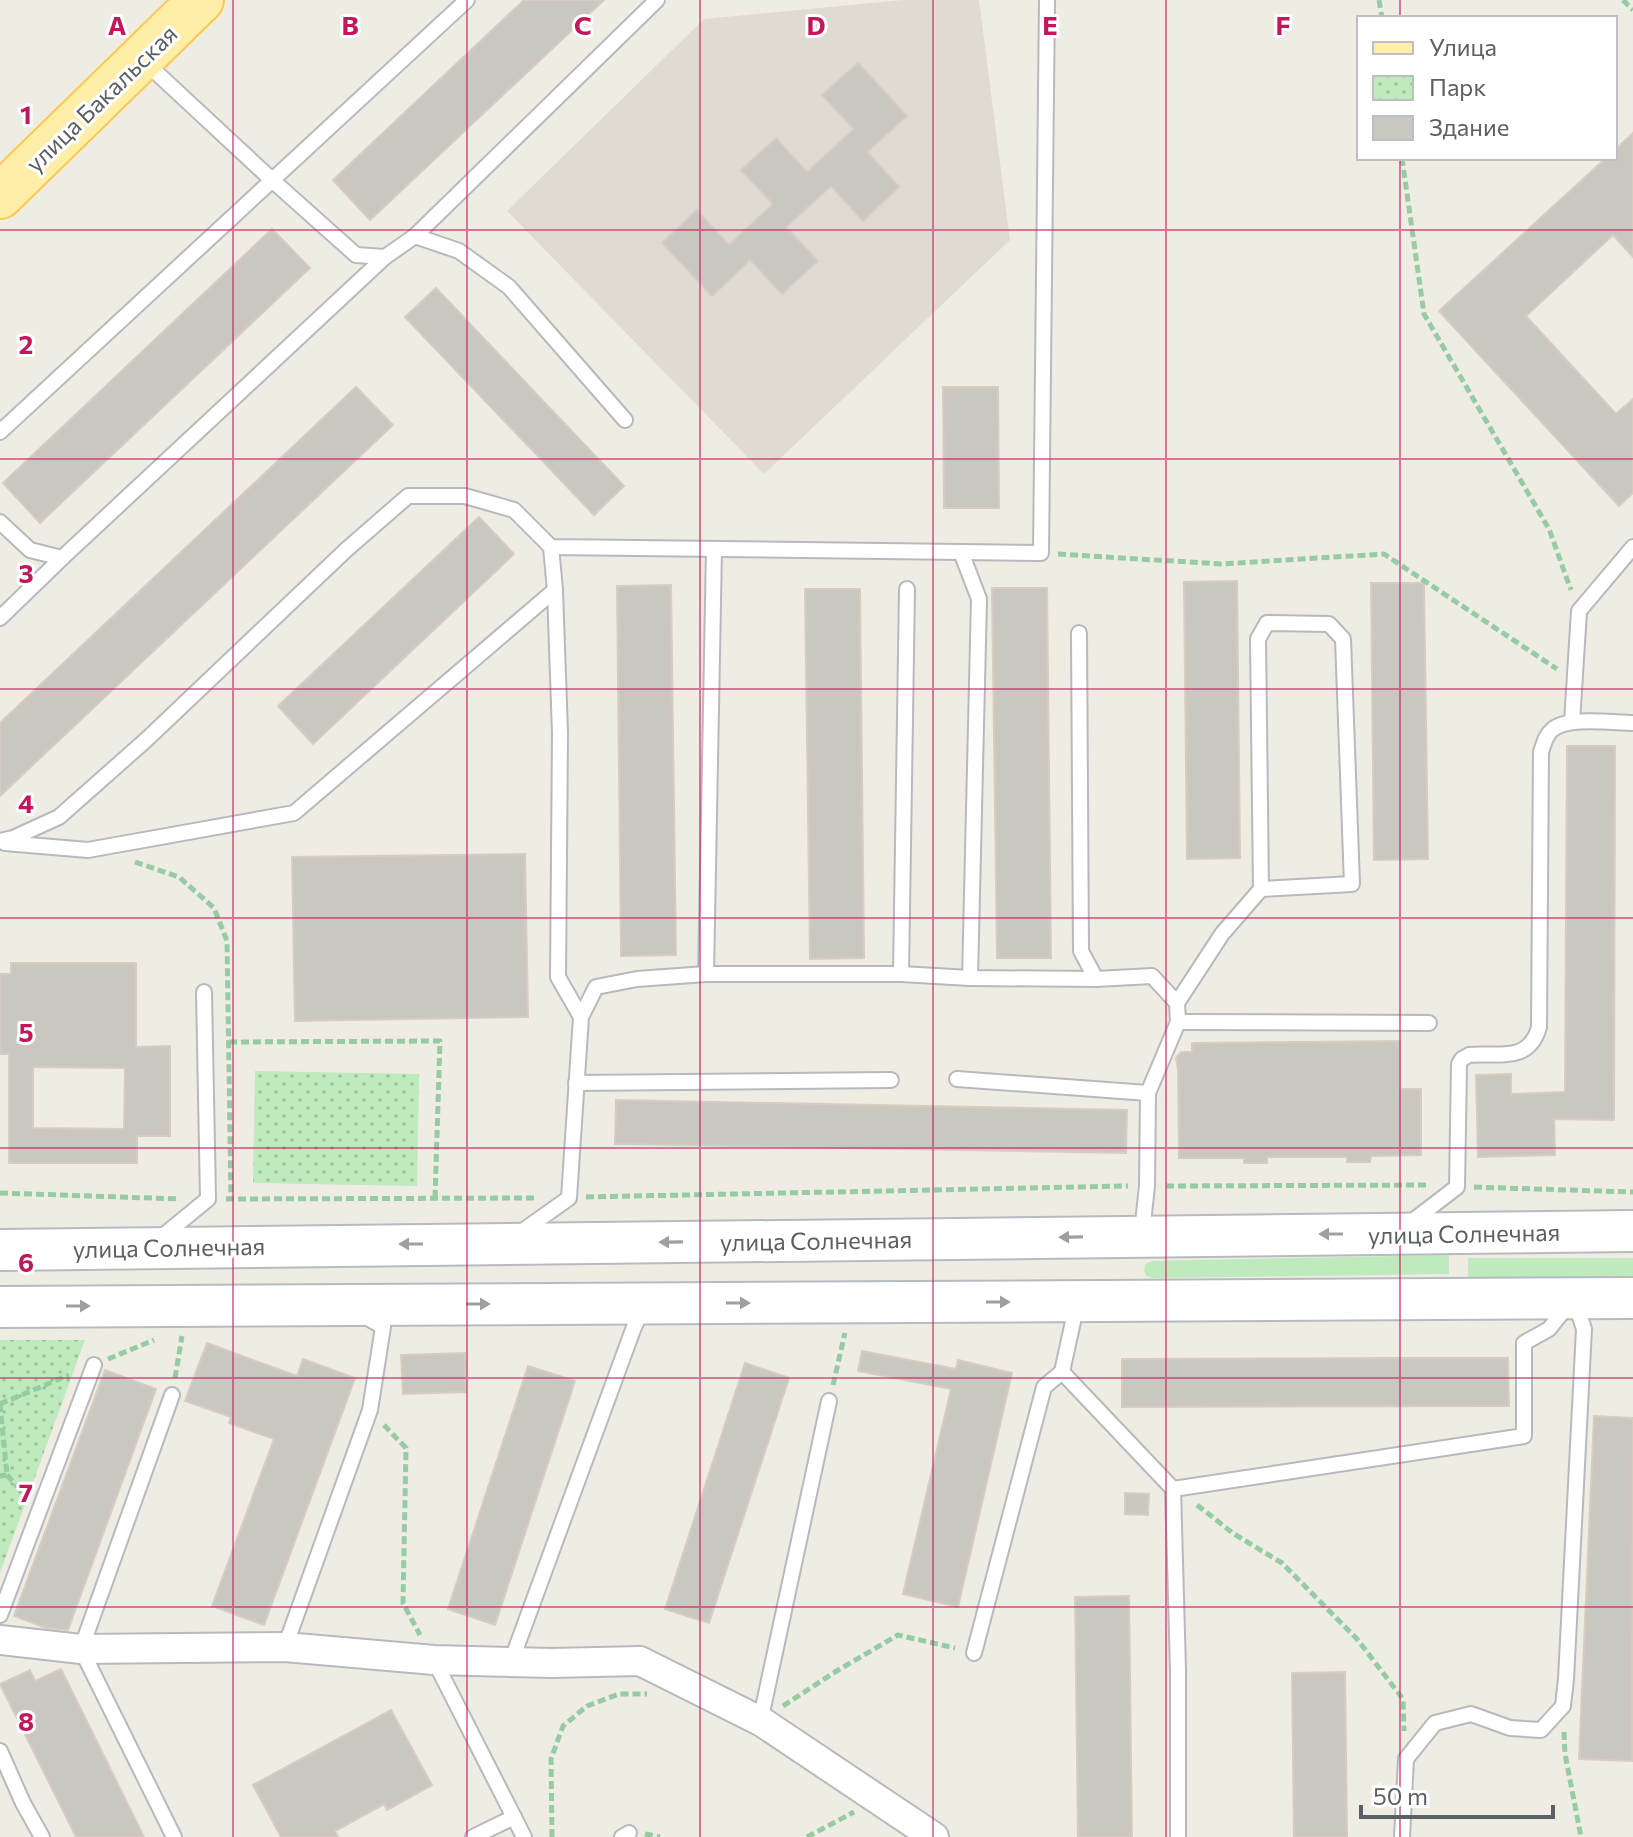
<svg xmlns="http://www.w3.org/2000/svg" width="1633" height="1837" font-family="Commissioner,sans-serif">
<defs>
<pattern id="park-dots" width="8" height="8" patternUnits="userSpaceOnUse" patternTransform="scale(2)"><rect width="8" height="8" fill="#beeabd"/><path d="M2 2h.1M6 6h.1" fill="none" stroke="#9dc19d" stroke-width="1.8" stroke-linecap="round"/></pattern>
</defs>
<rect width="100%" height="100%" fill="#efece3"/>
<polygon fill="#dfdbd2" points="903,0 979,0 1010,240 764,474 507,211 704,19"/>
<g fill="#beeabd">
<polygon points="1449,1255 1449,1274 1153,1278 1146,1276 1144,1270 1145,1264 1152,1261"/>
<rect x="1468" y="1258" width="165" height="19"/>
</g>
<g fill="url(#park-dots)">
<polygon points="255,1071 419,1074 417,1186 253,1183"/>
<polygon points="0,1340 85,1340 0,1573"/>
</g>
<g fill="#cac7c0" stroke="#d5cec0" stroke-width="2" fill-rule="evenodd">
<polygon points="524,0 604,0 370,220 333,180"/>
<polygon points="858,63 907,116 867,152 899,187 863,221 831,186 786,227 818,261 782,294 750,260 712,296 662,243 697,210 729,245 773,204 741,170 776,138 807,172 854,129 822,95"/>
<polygon points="1633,133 1633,257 1613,235 1526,316 1616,414 1633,399 1633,493 1619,506 1439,311 1606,158 1615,158 1615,150"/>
<polygon points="272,229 310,268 40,523 3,483"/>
<polygon points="436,288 624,486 594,515 405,317"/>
<polygon points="356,387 393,425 0,796 0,723"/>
<polygon points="943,387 998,387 999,508 944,508"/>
<polygon points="479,517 514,554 313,744 278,706"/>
<polygon points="1237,581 1240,858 1187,859 1184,582"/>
<polygon points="1371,583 1424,583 1428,859 1374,860"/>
<polygon points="671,585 676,955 621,956 617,586"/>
<polygon points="992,588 1047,588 1051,958 997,958"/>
<polygon points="805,589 860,589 864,958 810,959"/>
<polygon points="1567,746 1615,746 1614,1120 1554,1119 1555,1155 1478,1157 1476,1075 1511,1074 1511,1094 1565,1092"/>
<polygon points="525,854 528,1017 295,1021 292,857"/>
<path d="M11,963H136V1047L170,1046V1136H137V1163H9V1054H0V974H11ZM33,1067L125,1068L124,1129L33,1128Z"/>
<polygon points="1400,1041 1400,1089 1421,1089 1421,1155 1371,1156 1370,1162 1347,1162 1347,1157 1267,1157 1267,1163 1244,1163 1244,1158 1179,1158 1178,1069 1176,1058 1181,1052 1192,1052 1192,1043"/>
<polygon points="616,1100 1127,1110 1126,1153 615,1144"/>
<polygon points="207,1343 297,1376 303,1359 355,1378 264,1625 212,1606 274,1439 229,1423 231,1417 185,1401"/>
<polygon points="862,1351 956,1369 958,1360 1012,1373 958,1607 903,1594 951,1389 858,1371"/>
<polygon points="465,1353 466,1392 403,1394 401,1355"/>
<polygon points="1392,1358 1508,1358 1509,1406 1122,1407 1122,1359"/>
<polygon points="745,1363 789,1378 709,1623 665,1609"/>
<polygon points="528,1366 575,1381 495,1625 448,1609"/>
<polygon points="105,1370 156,1389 68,1630 46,1628 14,1616"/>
<polygon points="1594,1416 1633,1418 1632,1761 1579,1759"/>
<polygon points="1125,1493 1149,1494 1148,1515 1125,1514"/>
<polygon points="1129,1596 1132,1837 1078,1837 1075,1597"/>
<polygon points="61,1669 144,1837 76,1837 0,1684 30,1670 35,1681"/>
<polygon points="1345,1672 1347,1837 1294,1837 1292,1673"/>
<polygon points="391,1710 432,1785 387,1810 384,1804 335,1831 338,1837 281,1837 253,1785"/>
</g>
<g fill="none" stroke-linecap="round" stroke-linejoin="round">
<g stroke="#b6babe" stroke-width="18">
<g id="lane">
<polyline points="145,62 272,180 356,255 385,257 415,236 657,0"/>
<polyline points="415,236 459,251 509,287 625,420"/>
<polyline points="0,432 467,0"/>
<polyline points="0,522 30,550 62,558 385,257"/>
<polyline points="551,547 555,590 560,733 558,977 581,1017"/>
<polyline points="961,552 1041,553 1047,0"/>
<polyline points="0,618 62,558"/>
<polyline points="1079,633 1081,951 1096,979"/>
<polyline points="1572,722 1579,611 1633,547"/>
<polyline points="0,841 13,838 59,817 146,740 346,550 408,496 465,496 514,510 551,547 961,552 979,599 970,978 1096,979 1152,976 1177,1003 1178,1022 1148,1093 1147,1186 1142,1232"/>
<polyline points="5,843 88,850 294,813 555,590"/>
<polyline points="706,974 714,549"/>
<polyline points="901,974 907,589"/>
<polyline points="1177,1003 1222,934 1261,889 1258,639 1267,623 1329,624 1343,639 1352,884 1261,889"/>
<polyline points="1178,1022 1429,1023"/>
<polyline points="957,1079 1148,1093"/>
<polyline points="576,1083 891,1080"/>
<path d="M1410,1223L1457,1187L1459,1064L1462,1059L1469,1055C1497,1052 1529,1064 1539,1027L1541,752C1544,744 1545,736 1552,730C1567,716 1613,723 1633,723"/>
<polyline points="517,1235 569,1198 581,1017 596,987 637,979 706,974 901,974 970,978"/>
<polyline points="158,1240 208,1199 204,992"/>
<polyline points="1077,1303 1062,1372 1173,1489 1178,1670 1178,1837"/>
<polyline points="172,1395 81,1649 174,1837"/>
<polyline points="1173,1489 1524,1436 1524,1343 1549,1329 1568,1305"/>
<polyline points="0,1615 94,1365"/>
<polyline points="285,1647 370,1410 383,1327 366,1317"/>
<polyline points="974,1653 1044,1387 1062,1372"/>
<polyline points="434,1660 524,1837"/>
<polyline points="511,1662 634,1327 644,1307"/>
<polyline points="760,1722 829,1401"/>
<polyline points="0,1751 23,1803 42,1837"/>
<polyline points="473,1837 514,1817"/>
<polyline points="622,1837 629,1833"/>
<polyline points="1402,1837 1406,1759 1435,1723 1471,1714 1510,1728 1541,1730 1563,1706 1566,1679 1584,1329 1575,1302"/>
</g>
</g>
<g stroke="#b6babe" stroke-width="32">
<polyline id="street" points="0,1640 81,1649 285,1647 434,1660 552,1663 640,1661 762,1722 934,1837"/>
</g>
<g stroke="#b6bbc1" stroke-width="44">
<g id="secondary">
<polyline points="0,1250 1633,1231"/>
<polyline points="0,1307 1633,1298"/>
</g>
</g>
<g stroke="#ffc84c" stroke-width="48">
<polyline id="primary" points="0,196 201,0"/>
</g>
<g stroke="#95cca3" stroke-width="5" stroke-dasharray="8 4" stroke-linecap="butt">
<polyline points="1379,0 1382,18"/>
<polyline points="1623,0 1633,10"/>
<polyline points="1402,158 1424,314 1549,529 1571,590"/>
<polyline points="1058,554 1221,564 1384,554 1557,669"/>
<polyline points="135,862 179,877 214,908 227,941 231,1200"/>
<polyline points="229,1042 440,1041 435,1198"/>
<polyline points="1166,1186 1428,1185"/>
<polyline points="1474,1187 1633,1192"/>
<polyline points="0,1193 180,1199"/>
<polyline points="586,1197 1128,1186"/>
<polyline points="226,1199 536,1198"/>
<polyline points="108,1359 154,1340"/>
<polyline points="175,1378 182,1336"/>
<polyline points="833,1385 845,1333"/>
<polyline points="0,1404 69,1375"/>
<polyline points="0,1404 7,1475 0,1476"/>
<polyline points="384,1425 406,1448 403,1603 420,1635"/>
<polyline points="7,1475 25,1495"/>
<polyline points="1197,1505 1234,1534 1282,1563 1357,1639 1403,1699 1404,1731"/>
<polyline points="783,1706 835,1672 898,1635 955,1648"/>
<polyline points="1564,1732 1565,1754 1581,1837"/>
<polyline points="645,1834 660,1837"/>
<polyline points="552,1837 551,1759 563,1726 587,1706 619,1694 647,1694"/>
<polyline points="807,1837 854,1812"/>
</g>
<use href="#lane" stroke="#fff" stroke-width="14"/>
<use href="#street" stroke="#fff" stroke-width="28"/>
<use href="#secondary" stroke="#fff" stroke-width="40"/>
<use href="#primary" stroke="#ffeea8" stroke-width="44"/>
</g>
<defs><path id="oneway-solid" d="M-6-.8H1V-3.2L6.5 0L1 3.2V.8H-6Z" transform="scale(2)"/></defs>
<g fill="#9da0a3">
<use href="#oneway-solid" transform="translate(1331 1234) rotate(180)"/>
<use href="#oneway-solid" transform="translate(1071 1237) rotate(179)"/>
<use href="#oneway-solid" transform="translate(671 1242) rotate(179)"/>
<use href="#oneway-solid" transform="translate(411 1244) rotate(180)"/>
<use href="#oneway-solid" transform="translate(998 1302)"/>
<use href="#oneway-solid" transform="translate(738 1303)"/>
<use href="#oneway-solid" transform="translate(478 1304)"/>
<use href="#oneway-solid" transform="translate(78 1306)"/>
</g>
<path fill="none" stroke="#c2185b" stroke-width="2" stroke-opacity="0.55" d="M233,0V1837M467,0V1837M700,0V1837M933,0V1837M1166,0V1837M1400,0V18M1400,158V1837M0,230H1633M0,459H1633M0,689H1633M0,918H1633M0,1148H1633M0,1378H1633M0,1607H1633"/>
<g text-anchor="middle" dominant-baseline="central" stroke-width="6" stroke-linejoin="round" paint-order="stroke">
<g font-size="24" fill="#5b6065" stroke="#fff">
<text transform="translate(101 98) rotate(-44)">улица Бакальская</text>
<text transform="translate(1464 1233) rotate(-1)">улица Солнечная</text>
<text transform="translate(816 1240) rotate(-1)">улица Солнечная</text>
<text transform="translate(169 1247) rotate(-1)">улица Солнечная</text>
</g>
</g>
<g font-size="26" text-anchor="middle" font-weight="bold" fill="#c2185b" stroke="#fff" stroke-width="6" stroke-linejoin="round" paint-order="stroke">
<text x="117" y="35">A</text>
<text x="350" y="35">B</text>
<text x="583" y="35">C</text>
<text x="816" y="35">D</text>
<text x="1050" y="35">E</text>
<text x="1283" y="35">F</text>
<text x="26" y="124">1</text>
<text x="26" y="354">2</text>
<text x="26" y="583">3</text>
<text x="26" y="813">4</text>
<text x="26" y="1042">5</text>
<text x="26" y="1272">6</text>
<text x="26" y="1502">7</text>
<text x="26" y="1731">8</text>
</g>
<rect x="1357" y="16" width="260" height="144" fill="#ffffff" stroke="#bdbfc1" stroke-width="2"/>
<rect x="1373" y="42" width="40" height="12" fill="#ffeea8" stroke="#bdbfc1" stroke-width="2"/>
<text x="1429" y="56" font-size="24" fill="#5b6065">Улица</text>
<rect x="1373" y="76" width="40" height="24" fill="url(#park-dots)" stroke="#bdbfc1" stroke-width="2"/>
<text x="1429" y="96" font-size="24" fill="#5b6065">Парк</text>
<rect x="1373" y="116" width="40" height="24" fill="#cac7c0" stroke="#bdbfc1" stroke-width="2"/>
<text x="1429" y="136" font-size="24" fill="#5b6065">Здание</text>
<path d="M1361 1805v12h192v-12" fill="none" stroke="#5b6065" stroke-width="4"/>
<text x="1373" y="1805" font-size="24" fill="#5b6065" stroke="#ffffff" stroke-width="6" paint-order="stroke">50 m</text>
</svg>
